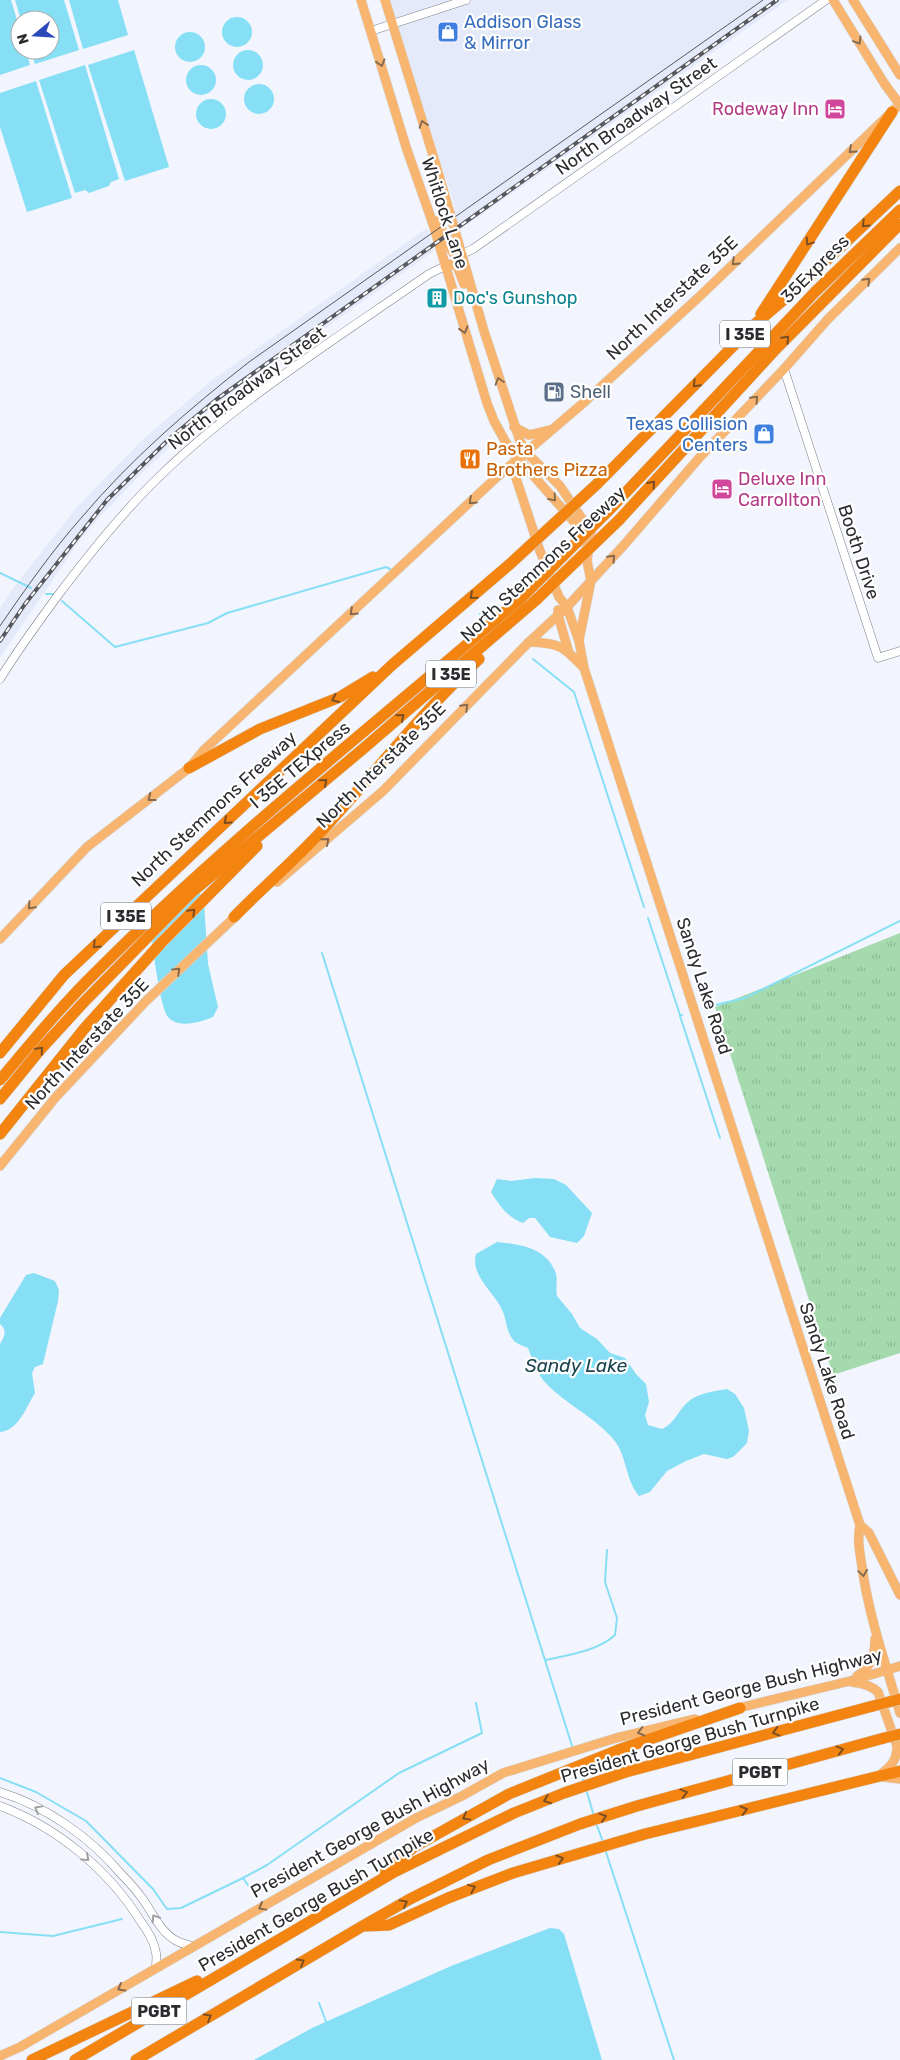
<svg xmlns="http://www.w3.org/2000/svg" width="900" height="2060" font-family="Rubik,sans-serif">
<defs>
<pattern id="grass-tufts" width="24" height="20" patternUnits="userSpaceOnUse" patternTransform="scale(1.25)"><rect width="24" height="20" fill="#a4daad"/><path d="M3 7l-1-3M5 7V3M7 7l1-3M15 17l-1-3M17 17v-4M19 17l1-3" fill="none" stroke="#8dbb95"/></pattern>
</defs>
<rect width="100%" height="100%" fill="#f2f5fe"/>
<g fill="#e5eafb">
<polygon points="389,0 788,0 457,232 449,211 455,207"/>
<polygon points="427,228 434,251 210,410 145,470 96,521 79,541 0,658 0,608 14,587 77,507 143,439 211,381"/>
</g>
<polygon fill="url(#grass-tufts)" points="900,933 900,1353 833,1375 715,1007"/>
<g fill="#86dff5">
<polygon points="0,0 11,0 20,30 20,50 26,50 30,65 0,75"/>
<polygon points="15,0 64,0 79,50 35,64 30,50 50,50 50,20 21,20"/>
<polygon points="69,0 118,0 128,35 83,49"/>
<circle cx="237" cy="32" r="15"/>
<circle cx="190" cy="47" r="15"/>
<circle cx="248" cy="65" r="15"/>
<polygon points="134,50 169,167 125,181 88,65"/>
<circle cx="201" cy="80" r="15"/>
<polygon points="85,65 119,179 111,182 109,186 89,193 85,190 75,193 39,80"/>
<polygon points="36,81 72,198 27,212 0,127 0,93"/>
<circle cx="259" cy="99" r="15"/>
<circle cx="211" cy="114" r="15"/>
<path d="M196,889L200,893L204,903L208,964L218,1007L213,1017C201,1022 178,1029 168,1017C160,1008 152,944 151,928Z"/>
<path d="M535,1178L554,1179L566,1185L592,1213L584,1236L577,1243L550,1237L535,1218H529L523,1223C508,1218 499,1205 491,1192L497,1179L511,1181Z"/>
<path d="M497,1242C518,1244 544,1247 554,1269C559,1277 555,1287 557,1296L572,1314L580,1328L597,1339L610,1353L625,1358L636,1374L646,1384L649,1402L645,1415L648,1425L662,1429C673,1424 676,1415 684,1406C695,1393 711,1392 727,1389L735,1394L744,1408L749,1431L747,1443L733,1457L727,1459L704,1454L686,1461L667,1471L650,1492L639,1496C625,1479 627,1456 614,1440C594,1416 563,1403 543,1380C536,1371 532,1358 528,1348C524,1346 517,1344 514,1341C506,1332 507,1322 503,1312C496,1293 470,1277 476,1254Z"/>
<path d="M34,1273L55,1281L59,1290L58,1301L43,1364L35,1367L32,1373L35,1393C27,1406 18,1431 0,1432V1344C4,1337 8,1331 0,1324V1318L26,1275Z"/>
<polygon points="550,1928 559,1929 564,1934 602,2060 254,2060 312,2028 451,1966"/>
</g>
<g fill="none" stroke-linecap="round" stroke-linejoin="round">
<g stroke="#86dff5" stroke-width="2">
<polyline points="0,573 31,588"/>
<polyline points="46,594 54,594"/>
<polyline points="62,601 115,647 208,623 227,613 386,567 390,569"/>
<polyline points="480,614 485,618"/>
<polyline points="533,659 574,692 644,907"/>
<polyline points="648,918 680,1015"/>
<polyline points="322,953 573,1749"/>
<polyline points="703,1008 745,998 900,921"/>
<polyline points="682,1015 680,1016 720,1138"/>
<path d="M545,1660C568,1655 598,1651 615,1635L617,1618L605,1582L607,1550"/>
<polyline points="580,1770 584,1783"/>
<polyline points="0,1778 36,1792 86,1821 153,1889 167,1909 181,1908 243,1878 252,1891"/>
<polyline points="586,1789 594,1816"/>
<polyline points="596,1823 603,1842"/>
<polyline points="605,1849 674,2060"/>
<polyline points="243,1878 267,1865 399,1773 482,1733 476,1703"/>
<polyline points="0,1932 53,1936 122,1919"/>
<polyline points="319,2003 327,2024"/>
</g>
<g stroke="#7e8089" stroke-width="9">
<g id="minor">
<polyline points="371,31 466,0"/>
<polyline points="462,254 473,249 826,0"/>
<polyline points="784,369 878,658 900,651"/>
<path d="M0,679C17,651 37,624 56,598C89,554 123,511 162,474C241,398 340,336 429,274L445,266"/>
<path d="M0,1792C46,1806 91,1838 122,1875C130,1883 138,1892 144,1901C153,1914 161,1932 175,1940C180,1943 187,1945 193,1946"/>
<path d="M0,1806C57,1827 109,1870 141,1922C148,1931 154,1941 156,1953C157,1957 156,1963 156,1968"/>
</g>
</g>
<g stroke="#d5d5d6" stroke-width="10">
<g id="major">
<polyline points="361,0 407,150 432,221 487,403 494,421 509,448 576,524 581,542"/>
<polyline points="385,0 436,165 484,331 520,441 526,452 560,486 591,532 587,561 591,581 579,640"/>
<polyline points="833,0 884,83"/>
<polyline points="853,0 900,75"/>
<polyline points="432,221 439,221 447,245 455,255 462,254"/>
<polyline points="445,266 451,264 457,266 464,284"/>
<polyline points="514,427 529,435 550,430"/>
<path d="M521,461L515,475L540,551L559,597L567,607L579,641L584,668L860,1525C857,1540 860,1553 862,1567C869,1617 886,1665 900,1713"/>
<polyline points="558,610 558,615 569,653"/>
<path d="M529,642C560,643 563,646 584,668"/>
<polyline points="277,882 383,791 529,642 567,607 624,545 700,457 784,369 828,319 900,248"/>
<polyline points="0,939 87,847 189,768 204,750 498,476 581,405 699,297 900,104"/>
<polyline points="0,1166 55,1098 146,1001 238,914"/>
<polyline points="860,1525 869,1533 900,1595"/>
<path d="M857,1676C871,1667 875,1656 875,1639"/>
<path d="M852,1682C862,1683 871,1685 878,1692L897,1746C897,1761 891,1766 880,1775"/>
<polyline points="734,1709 850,1681 900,1666"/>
<polyline points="884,1777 900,1779"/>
<polyline points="0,2056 20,2047 416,1818 462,1796 503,1773 616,1738 695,1719"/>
</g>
</g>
<g stroke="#d5d5d6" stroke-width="12">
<g id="highway">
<polyline points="761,314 892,112"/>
<polyline points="597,484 754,325 795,290 900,191"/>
<polyline points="612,507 815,292 900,210"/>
<polyline points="619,520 774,351 900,224"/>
<polyline points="189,768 260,729 340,697 373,677"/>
<path d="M234,917C265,885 300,856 329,823C379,768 425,709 479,659"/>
<polyline points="0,1053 64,975 392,665 510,564"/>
<path d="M0,1080C31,1043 63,1004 98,970C230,837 380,721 521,598"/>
<polyline points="0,1099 40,1050 83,1003 192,892 364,748 537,599"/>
<polyline points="0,1134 84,1029 162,942 257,846"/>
<polyline points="385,1871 414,1847 509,1794 618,1750 740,1708"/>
<polyline points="366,1926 389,1925 448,1898 513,1873 645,1834 900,1771"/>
<polyline points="32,2060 197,1981"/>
<polyline points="75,2060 394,1872 514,1813 564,1793 626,1772 873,1706"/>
<polyline points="136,2060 361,1927 410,1899 488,1860 580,1824 637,1806 884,1738"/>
</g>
</g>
<use href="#minor" stroke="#fff" stroke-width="8"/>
<use href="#major" stroke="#f8b570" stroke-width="9"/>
<use href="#highway" stroke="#f48410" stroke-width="11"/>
<path stroke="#56585d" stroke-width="1" d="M0,626C26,588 52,551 82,517C131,459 189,409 249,362L763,0"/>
<g stroke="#56585d" stroke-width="4">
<polyline id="rail" points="0,641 25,604 107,500 169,439 217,399 777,0"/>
</g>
<use href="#rail" stroke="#fff" stroke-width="2" stroke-dasharray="5.5" stroke-linecap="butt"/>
<g stroke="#d5d5d6" stroke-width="10" stroke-linecap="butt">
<polyline id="major-bridge" points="884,83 900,105"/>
</g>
<g stroke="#d5d5d6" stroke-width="12" stroke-linecap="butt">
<g id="highway-bridge">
<polyline points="510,564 597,484"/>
<polyline points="521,598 612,507"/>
<polyline points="537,599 619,520"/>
<polyline points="873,1706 900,1699"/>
<polyline points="884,1738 900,1734"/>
</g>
</g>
<use href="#major-bridge" stroke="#f8b570" stroke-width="9"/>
<use href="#highway-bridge" stroke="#f48410" stroke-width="11"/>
</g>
<defs><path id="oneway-chevron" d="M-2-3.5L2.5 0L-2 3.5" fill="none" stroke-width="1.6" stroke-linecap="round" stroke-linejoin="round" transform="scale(1.25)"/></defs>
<g stroke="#876a4d">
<use href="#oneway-chevron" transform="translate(858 41) rotate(59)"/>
<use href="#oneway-chevron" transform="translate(381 63) rotate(73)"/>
<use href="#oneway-chevron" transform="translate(423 124) rotate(-108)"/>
<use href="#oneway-chevron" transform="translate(852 150) rotate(138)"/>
<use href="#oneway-chevron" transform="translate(735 262) rotate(136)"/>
<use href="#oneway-chevron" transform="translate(867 281) rotate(-45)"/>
<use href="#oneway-chevron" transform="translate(464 330) rotate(73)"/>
<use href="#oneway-chevron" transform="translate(499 381) rotate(-108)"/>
<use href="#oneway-chevron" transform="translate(755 399) rotate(-47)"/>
<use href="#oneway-chevron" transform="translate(553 498) rotate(49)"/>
<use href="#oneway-chevron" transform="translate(472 501) rotate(137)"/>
<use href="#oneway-chevron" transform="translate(612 558) rotate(-47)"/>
<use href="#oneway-chevron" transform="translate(353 612) rotate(137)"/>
<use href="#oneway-chevron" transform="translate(465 707) rotate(-45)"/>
<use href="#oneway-chevron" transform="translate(151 798) rotate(142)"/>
<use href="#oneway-chevron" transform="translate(326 841) rotate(-41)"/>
<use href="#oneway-chevron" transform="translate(31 906) rotate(133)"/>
<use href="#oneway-chevron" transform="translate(177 971) rotate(-44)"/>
<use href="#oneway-chevron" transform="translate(863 1573) rotate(82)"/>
<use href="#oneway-chevron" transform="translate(641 1732) rotate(166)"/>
<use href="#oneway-chevron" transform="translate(262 1907) rotate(151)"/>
<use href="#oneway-chevron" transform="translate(121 1988) rotate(150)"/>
</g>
<g stroke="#7b4f23">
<use href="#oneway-chevron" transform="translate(865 224) rotate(136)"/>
<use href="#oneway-chevron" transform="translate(809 242) rotate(124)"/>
<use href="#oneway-chevron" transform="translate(786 339) rotate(-46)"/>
<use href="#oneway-chevron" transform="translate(696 384) rotate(135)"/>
<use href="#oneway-chevron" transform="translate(652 484) rotate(-48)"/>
<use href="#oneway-chevron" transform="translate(473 596) rotate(139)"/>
<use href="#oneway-chevron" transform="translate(335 699) rotate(156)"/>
<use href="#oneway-chevron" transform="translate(401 717) rotate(-40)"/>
<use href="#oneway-chevron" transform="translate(324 782) rotate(-40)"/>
<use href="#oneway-chevron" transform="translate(227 821) rotate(138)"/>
<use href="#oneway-chevron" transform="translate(192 912) rotate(-45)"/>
<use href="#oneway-chevron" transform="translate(96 945) rotate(136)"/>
<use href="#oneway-chevron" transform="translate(40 1050) rotate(-49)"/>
<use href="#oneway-chevron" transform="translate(776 1732) rotate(165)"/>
<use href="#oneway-chevron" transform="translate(840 1750) rotate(-15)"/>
<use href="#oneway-chevron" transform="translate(684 1793) rotate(-15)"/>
<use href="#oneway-chevron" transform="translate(547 1800) rotate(159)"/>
<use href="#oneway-chevron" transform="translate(744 1810) rotate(-14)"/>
<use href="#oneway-chevron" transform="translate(466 1817) rotate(151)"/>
<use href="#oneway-chevron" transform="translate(603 1817) rotate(-18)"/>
<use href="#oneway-chevron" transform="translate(560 1859) rotate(-16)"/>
<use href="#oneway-chevron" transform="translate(472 1888) rotate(-22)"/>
<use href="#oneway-chevron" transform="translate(404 1903) rotate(-29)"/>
<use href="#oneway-chevron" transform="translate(301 1962) rotate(-31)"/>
<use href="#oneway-chevron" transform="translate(208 2017) rotate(-31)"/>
</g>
<g stroke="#a0a0a2">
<use href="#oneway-chevron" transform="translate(38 1809) rotate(-151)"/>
<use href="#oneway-chevron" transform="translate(86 1858) rotate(42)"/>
<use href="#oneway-chevron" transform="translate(155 1918) rotate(-123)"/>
</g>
<defs>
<g id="shop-square" transform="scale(1.125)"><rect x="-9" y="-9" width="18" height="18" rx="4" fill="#3f7fe0" stroke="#fff"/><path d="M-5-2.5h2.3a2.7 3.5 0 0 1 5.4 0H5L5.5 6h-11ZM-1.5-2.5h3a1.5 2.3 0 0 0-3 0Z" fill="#fff"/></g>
<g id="hotel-square" transform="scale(1.125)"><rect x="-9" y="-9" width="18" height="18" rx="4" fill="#d1479c" stroke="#fff"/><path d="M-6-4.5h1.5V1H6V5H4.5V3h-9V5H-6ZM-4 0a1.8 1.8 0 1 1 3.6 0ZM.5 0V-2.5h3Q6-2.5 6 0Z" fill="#fff"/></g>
<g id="building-square" transform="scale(1.125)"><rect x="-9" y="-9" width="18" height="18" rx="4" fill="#0f9aa8" stroke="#fff"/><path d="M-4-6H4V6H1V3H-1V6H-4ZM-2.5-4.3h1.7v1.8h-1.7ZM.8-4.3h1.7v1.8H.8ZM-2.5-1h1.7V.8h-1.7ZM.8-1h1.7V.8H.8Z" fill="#fff"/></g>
<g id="fuel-square" transform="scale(1.125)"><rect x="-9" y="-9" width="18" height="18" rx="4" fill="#5c6f8a" stroke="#fff"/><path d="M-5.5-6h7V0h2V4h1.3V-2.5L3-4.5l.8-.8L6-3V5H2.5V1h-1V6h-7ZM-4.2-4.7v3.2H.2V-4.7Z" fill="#fff"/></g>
<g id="restaurant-square" transform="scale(1.125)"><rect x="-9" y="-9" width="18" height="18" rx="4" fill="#e8710a" stroke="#fff"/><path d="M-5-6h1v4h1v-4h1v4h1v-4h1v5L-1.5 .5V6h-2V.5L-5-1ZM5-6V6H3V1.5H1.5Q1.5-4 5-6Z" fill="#fff"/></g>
</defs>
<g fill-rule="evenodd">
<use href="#shop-square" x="448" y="32"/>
<use href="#hotel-square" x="835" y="109"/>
<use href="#building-square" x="437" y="298"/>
<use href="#fuel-square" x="554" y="392"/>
<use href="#shop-square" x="764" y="434"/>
<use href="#restaurant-square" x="470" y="459"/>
<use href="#hotel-square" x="722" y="489"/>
</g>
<g text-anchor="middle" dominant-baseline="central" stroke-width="4.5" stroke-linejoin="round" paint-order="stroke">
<g fill="#fff" stroke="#6b6b6e" stroke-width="1">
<rect x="720" y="320.5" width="50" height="27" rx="4"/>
<rect x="426" y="660.5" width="50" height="27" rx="4"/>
<rect x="101" y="902.5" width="50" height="27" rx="4"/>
<rect x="732.5" y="1758.5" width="55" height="27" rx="4"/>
<rect x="131.5" y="1997.5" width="55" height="27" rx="4"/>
</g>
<g font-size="16" font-weight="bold" fill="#2b2c30">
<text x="745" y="334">I 35E</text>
<text x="451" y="674">I 35E</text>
<text x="126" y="916">I 35E</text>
<text x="760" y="1772">PGBT</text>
<text x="159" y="2011">PGBT</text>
</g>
<g font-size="18" fill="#366cbe" stroke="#fff" text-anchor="start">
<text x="464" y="22">Addison Glass<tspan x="464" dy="21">&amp; Mirror</tspan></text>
<text x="748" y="424" text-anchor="end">Texas Collision<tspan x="748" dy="21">Centers</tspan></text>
</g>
<g font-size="18" fill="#b23c85" stroke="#fff" text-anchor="end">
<text x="819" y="109">Rodeway Inn</text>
<text x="738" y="479" text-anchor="start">Deluxe Inn<tspan x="738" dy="21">Carrollton</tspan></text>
</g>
<g font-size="18" fill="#2b2c30" stroke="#fff">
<text transform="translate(636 116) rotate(-35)">North Broadway Street</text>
<text transform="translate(445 213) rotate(72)">Whitlock Lane</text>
<text transform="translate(815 269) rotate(-45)">35Express</text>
<text transform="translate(672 298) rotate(-43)">North Interstate 35E</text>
<text transform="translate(247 388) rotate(-37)">North Broadway Street</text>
<text transform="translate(859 552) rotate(72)">Booth Drive</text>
<text transform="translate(543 564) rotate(-43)">North Stemmons Freeway</text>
<text transform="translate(300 765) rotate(-40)">I 35E TEXpress</text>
<text transform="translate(381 765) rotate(-44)">North Interstate 35E</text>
<text transform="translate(214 809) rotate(-43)">North Stemmons Freeway</text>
<text transform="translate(704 986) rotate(72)">Sandy Lake Road</text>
<text transform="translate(87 1044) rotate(-47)">North Interstate 35E</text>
<text transform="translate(827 1371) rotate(72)">Sandy Lake Road</text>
<text transform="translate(751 1687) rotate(-14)">President George Bush Highway</text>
<text transform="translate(690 1740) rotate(-16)">President George Bush Turnpike</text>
<text transform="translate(370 1828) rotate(-29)">President George Bush Highway</text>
<text transform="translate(316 1900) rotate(-30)">President George Bush Turnpike</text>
</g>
<g font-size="18" fill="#0d838f" stroke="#fff" text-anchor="start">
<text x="453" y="298">Doc's Gunshop</text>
</g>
<g font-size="18" fill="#4e5e75" stroke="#fff" text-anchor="start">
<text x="570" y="392">Shell</text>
</g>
<g font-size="18" fill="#c56008" stroke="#fff" text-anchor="start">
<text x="486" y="449">Pasta<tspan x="486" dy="21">Brothers Pizza</tspan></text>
</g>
<g font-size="19" font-style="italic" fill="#1b444e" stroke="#fff">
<text x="576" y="1365">Sandy Lake</text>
</g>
</g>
<g transform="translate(35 35) rotate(252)"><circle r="24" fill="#ffffff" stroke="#aaabac"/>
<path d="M0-4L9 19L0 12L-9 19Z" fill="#2c49b9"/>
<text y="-8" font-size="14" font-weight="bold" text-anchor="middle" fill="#2b2c30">N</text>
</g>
</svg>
